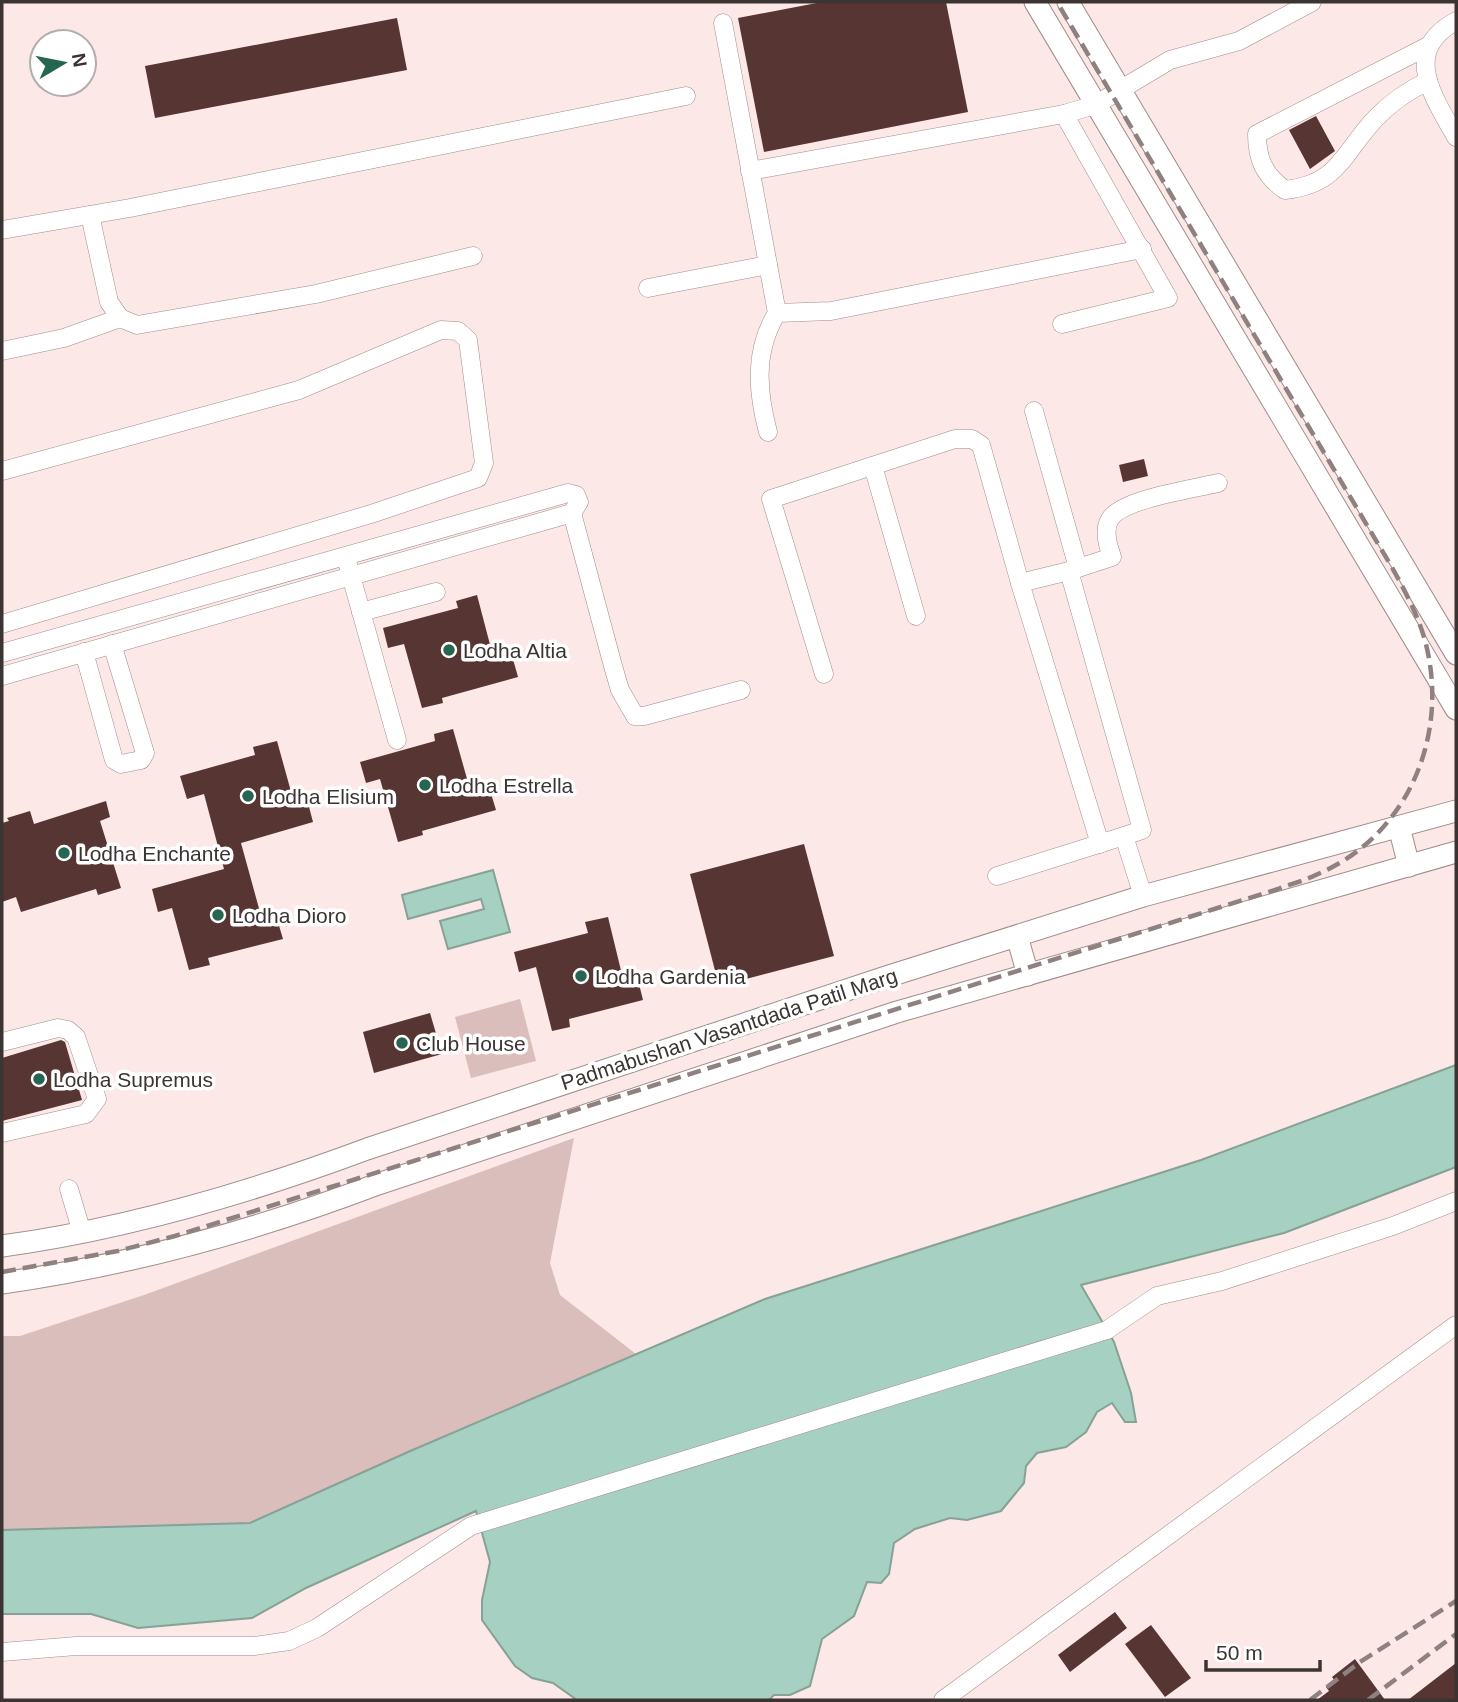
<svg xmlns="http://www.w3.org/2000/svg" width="1458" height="1702" font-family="Helvetica,sans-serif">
<rect width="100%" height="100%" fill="#fce8e6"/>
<g fill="#d9bebc">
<polygon points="520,999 536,1061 471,1078 455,1017"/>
<polygon points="574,1138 550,1263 560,1295 636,1354 250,1523 2,1530 2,1336 20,1336 144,1295"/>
</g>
<g fill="#a6d0c1" stroke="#86a196" stroke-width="2">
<polygon points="493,870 510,932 448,949 440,921 484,909 481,899 408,919 402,895"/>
<polygon points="1456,1065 1456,1167 1284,1233 1081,1285 1114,1342 1131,1393 1136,1422 1125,1422 1112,1403 1097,1412 1086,1432 1066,1447 1037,1453 1026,1466 1024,1483 1001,1511 967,1520 950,1518 915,1529 894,1543 889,1574 881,1583 867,1582 854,1616 822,1639 810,1686 790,1695 774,1695 769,1700 577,1700 553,1683 532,1678 515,1666 482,1620 482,1600 490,1562 476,1511 306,1588 252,1618 138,1628 91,1614 2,1614 2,1530 250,1523 408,1452 765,1299 1201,1160"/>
</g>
<g fill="#573532">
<polygon points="822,2 946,2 968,112 764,152 738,18"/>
<polygon points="397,18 407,70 155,118 145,66"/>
<polygon points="1316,116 1335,151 1310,169 1289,130"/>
<polygon points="1144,459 1148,476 1123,482 1119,465"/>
<polygon points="477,595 493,656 511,652 518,677 442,698 443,703 422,708 404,644 388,648 383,628 458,608 456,601"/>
<polygon points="453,729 471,793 489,787 496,810 422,831 423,835 398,842 380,779 366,783 360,762 435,741 434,734"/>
<polygon points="277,741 295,806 308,803 313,822 241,843 263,923 277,919 283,939 208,958 210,965 189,970 172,908 158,912 152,889 224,869 204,794 187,799 180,776 255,755 253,747"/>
<polygon points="106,801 110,817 100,821 121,888 98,895 96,889 21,912 16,897 2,902 2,823 9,821 7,818 30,811 34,824"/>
<polygon points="804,844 834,956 719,986 690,874"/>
<polygon points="608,917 625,987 639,984 643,1000 569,1019 570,1027 552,1031 536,967 519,972 514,952 588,933 585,922"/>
<polygon points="430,1013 442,1054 374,1073 363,1032"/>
<polygon points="61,1040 65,1042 82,1100 2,1121 2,1058"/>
<polygon points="1115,1612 1127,1628 1070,1672 1058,1655"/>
<polygon points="1151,1625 1191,1678 1165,1697 1125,1644"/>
<polygon points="1355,1659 1385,1700 1317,1700 1329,1691 1326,1687 1335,1681 1332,1677"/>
<polygon points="1456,1663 1456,1700 1408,1700"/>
</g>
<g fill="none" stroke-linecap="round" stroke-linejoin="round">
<g stroke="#9f8d8b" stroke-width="19">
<g id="minor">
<path d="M1456,21C1401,51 1433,96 1456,137"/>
<path d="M723,23L777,313C754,350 757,391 768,432"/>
<path d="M1428,81C1407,91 1391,102 1375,119C1342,154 1339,184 1285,190C1264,175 1257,159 1257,134L1428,46"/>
<polyline points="750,171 1064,114 1095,105 1170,60 1239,41 1312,2"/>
<polyline points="90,215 109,302 120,318 137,325 316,294 473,256"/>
<polyline points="2,230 130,208 686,96"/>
<polyline points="648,288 768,265"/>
<polyline points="777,313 831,311 1142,249"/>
<polyline points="1062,324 1168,298 1064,114"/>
<polyline points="2,351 64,338 120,318"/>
<polyline points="1034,411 1078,568"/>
<polyline points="873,466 916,616"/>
<polyline points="2,471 299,390 441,330 458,331 468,340 484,463 478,478 371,514 2,624"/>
<polyline points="572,513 613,666 620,690 635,716 644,716 741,690"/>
<polyline points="348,565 397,740"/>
<polyline points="1069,571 1020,583 1100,844"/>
<polyline points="361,612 436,592"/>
<polyline points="84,652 114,760 121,764 141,760 145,753 112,644"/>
<polyline points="2,653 568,493 576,495 579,502 572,513 2,676"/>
<polyline points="824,674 771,499 955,439 972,439 981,445 1020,583"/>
<path d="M1124,836L1142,830L1069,571L1112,557C1108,546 1103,530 1110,519C1122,499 1193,489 1218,483"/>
<polyline points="997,876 1124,836 1143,896"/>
<polyline points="2,1042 58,1028 68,1030 76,1037 97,1099 86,1114 2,1133"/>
<polyline points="69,1189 82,1233"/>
<polyline points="2,1652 76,1646 254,1646 289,1641 317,1628 471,1526 1107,1330 1157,1296 1222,1281 1393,1226 1456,1201"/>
<polyline points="943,1700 1456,1325"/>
</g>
</g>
<g stroke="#9f8d8b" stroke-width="23">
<g id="major">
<polyline points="1035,2 1456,709"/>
<polyline points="1068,2 1456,654"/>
<polyline points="1399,827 1409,866"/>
<polyline points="1017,936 1028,975"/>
<path d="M2,1246C126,1229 249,1193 367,1149L886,977L1143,896L1456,811"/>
<path d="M2,1283C130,1265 257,1230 378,1184L897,1012L1456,852"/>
</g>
</g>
<use href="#minor" stroke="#fff" stroke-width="18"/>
<use href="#major" stroke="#fff" stroke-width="21"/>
<g stroke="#8e8180" stroke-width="4.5" stroke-dasharray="14 7" stroke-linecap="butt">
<path d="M2,1272L118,1251L175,1236L1278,889C1291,884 1306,880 1318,874C1411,834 1451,730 1424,637C1416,611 1403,587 1390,564L1057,2"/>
<polyline points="1310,1700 1360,1662 1456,1601"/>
<polyline points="1368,1700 1456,1634"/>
</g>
</g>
<g fill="#256552" stroke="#fff" stroke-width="2.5">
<circle cx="449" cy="650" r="7"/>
<circle cx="425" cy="785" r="7"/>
<circle cx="248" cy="796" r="7"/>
<circle cx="64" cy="853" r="7"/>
<circle cx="218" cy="915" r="7"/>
<circle cx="581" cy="976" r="7"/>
<circle cx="402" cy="1043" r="7"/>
<circle cx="39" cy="1079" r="7"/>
</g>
<g text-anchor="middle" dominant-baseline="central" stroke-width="7" stroke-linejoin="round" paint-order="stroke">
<g font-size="21" fill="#3b3433" stroke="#fff" text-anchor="start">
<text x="463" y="650">Lodha Altia</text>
<text x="439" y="785">Lodha Estrella</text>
<text x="262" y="796">Lodha Elisium</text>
<text x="78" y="853">Lodha Enchante</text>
<text x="232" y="915">Lodha Dioro</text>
<text x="595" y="976">Lodha Gardenia</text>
<text x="416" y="1043">Club House</text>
<text x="53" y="1079">Lodha Supremus</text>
</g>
<g font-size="21" fill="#3b3433" stroke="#fff">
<text transform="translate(729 1029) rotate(-18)">Padmabushan Vasantdada Patil Marg</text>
</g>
</g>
<rect width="1458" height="1702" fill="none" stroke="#3b3433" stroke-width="7"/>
<g transform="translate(63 63) rotate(80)"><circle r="33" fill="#ffffff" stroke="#b1aead" stroke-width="2"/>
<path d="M0-5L12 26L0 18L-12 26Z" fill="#256552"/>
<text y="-10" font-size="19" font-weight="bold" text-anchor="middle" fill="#3b3433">N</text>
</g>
<path d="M1206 1660v10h114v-10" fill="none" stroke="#3b3433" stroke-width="3.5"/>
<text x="1216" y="1660" font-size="21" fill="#3b3433" stroke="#ffffff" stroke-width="5" paint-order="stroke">50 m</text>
</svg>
